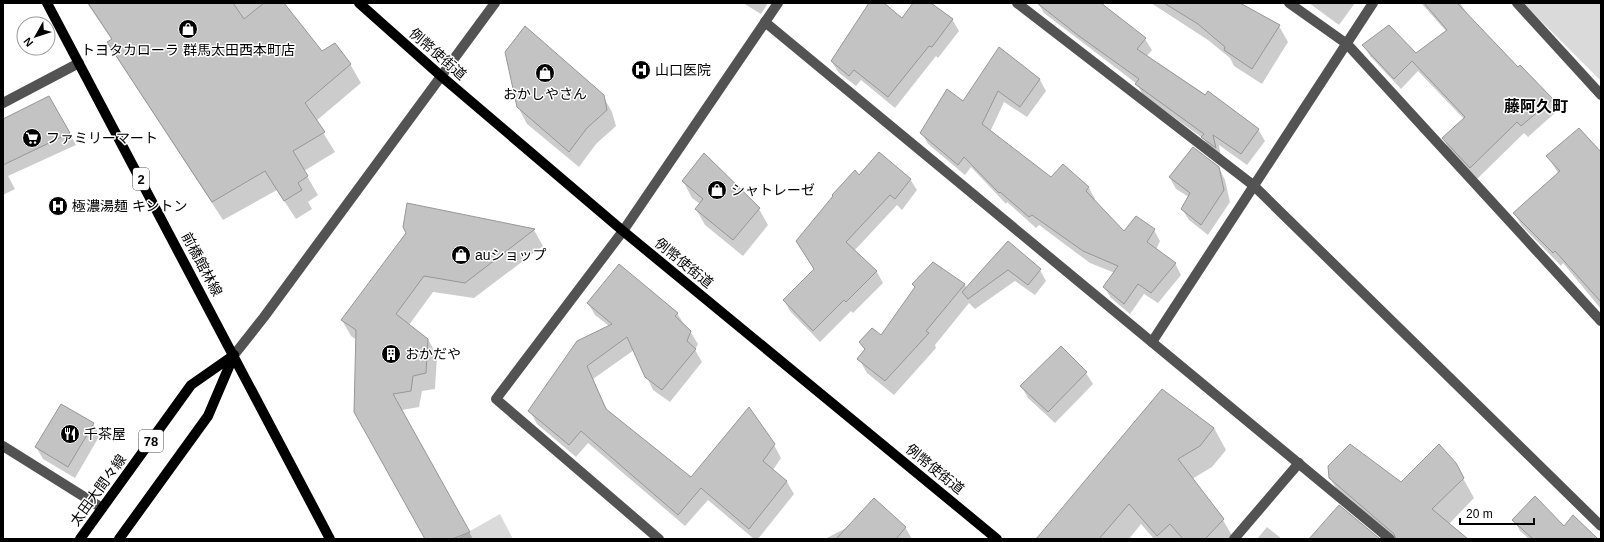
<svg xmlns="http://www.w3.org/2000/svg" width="1604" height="542" font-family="Helvetica,'Noto Sans JP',sans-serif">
<rect width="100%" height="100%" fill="#fff"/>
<g fill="#dadada">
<polygon points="1523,3 1601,3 1601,81"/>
<polygon points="500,514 513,539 456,539"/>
</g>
<g fill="#0003">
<polygon points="87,3 282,3 322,52 350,64 361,83 316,121 335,152 304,171 318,195 308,202 312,209 296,219 277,190 223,220 119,61 108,42 112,40"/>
<polygon points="743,3 768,3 761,14"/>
<polygon points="870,3 882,3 902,19 914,3 929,3 952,19 959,31 938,58 936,56 895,108 861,80 856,86 839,73 832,62"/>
<polygon points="1038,3 1100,3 1145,39 1152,50 1147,56 1258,129 1265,141 1247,165 1219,145 1221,158 1209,148 1204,139 1143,95 1137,84 1044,13"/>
<polygon points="1151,3 1238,3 1279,26 1288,42 1262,84 1234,66 1230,58 1208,40"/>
<polygon points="1309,3 1355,3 1339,25"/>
<polygon points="1421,3 1460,3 1471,19 1518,68 1552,99 1558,110 1528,137 1524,133 1477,179 1449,149 1443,138 1464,119 1418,71 1401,89 1370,56 1364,45 1416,54 1447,32"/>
<polygon points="1000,49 1040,80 1046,91 1027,117 1004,102 990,132 1051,178 1063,165 1089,188 1095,199 1094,201 1124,232 1154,230 1160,241 1156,250 1175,263 1181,275 1158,303 1144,294 1130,314 1111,298 1104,287 1115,273 1090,263 1039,225 1036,228 1007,202 1006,204 971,167 965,175 928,144 922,133 963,103"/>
<polygon points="603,96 612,112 616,126 596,144 579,167 527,124 518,107"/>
<polygon points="55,108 76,145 8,176 15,189 3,195 3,120"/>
<polygon points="1601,154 1601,309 1563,263 1561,266 1522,226 1514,213 1558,173 1548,157"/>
<polygon points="1219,168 1225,180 1230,202 1208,235 1189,220 1182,209 1189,197 1176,189 1170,178"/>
<polygon points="859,176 910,179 917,190 902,210 897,205 854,251 877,272 883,283 853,313 851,311 820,342 790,311 784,300 815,270"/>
<polygon points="683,181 759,209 768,225 743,256 705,225 696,209 700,204 692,198"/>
<polygon points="407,204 534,230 543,246 474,298 433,292 409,325 428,339 437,356 435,389 422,391 419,407 402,410 473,539 426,539 357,340 351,336 342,320 408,233"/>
<polygon points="1008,243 1040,270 1046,281 1035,295 1015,281 975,309 969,303 935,345 936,348 894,395 867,373 859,359 865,351 860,342 881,337 915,288 913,285 933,263 965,285 967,289"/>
<polygon points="588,303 677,313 685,326 690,331 698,344 695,350 702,362 670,402 653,390 634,350 593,379 608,412 691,479 774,445 781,458 773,470 787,482 794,494 758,539 754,539 708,500 685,526 588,443 576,457 537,424 530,411 609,326 595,315"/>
<polygon points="1086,373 1093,384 1055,423 1028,398 1022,387"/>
<polygon points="61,405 93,424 100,435 75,478 43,459 36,447"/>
<polygon points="1214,428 1226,450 1212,467 1192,479 1223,520 1234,539 1154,539 1141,524 1129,539 1045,539"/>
<polygon points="1455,464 1474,498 1449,524 1467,539 1389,539 1342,498 1330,478 1401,483"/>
<polygon points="1514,520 1564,527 1597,539 1529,539 1520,531"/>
<polygon points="848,527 905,527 912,539 825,539"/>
<polygon points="1267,527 1282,539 1257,539"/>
</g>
<g fill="#c3c3c3" stroke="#979797">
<polygon points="88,3 233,3 244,19 264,3 284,3 322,51 335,43 351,64 305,103 325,132 293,151 308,176 298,183 302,190 284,201 265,171 212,202 107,42 112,39"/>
<polygon points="869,3 884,3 902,18 913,3 931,3 953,19 932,47 929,46 888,97 854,70 849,76 831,61"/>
<polygon points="1037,3 1101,3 1146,38 1137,49 1205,95 1208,91 1259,129 1241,154 1213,135 1216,148 1201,137 1204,134 1135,84 1139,79 1079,36"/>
<polygon points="1164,3 1240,3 1280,25 1252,69 1224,50 1225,47 1198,24"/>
<polygon points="1424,3 1457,3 1518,67 1520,65 1553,99 1521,126 1517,122 1470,168 1442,138 1465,117 1412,61 1394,79 1362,45 1389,25 1416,53 1447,30"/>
<polygon points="525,26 604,95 607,110 587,128 569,152 517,107 505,52"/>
<polygon points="999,47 1040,79 1020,107 998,91 982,124 1051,177 1063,164 1089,187 1086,191 1124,231 1136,216 1155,229 1147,242 1176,263 1151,293 1138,284 1124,304 1103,287 1118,266 1083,251 1032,215 1029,217 1000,192 999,193 964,157 958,165 920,133 947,89 963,101"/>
<polygon points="49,96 70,133 3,165 3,119"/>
<polygon points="1579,128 1601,152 1601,302 1555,251 1553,253 1513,213 1560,171 1546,156"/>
<polygon points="1193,147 1219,167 1224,190 1201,225 1181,209 1190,193 1169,177"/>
<polygon points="879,152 911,179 895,199 890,195 846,242 877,271 846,302 844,300 813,331 783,300 814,269 796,241 833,196 832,195 855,170 859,175"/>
<polygon points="704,153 760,208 733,240 695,209 703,199 682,181"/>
<polygon points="407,203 535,229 465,283 424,276 396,314 428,339 426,373 413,376 411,391 393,394 470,532 452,539 425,539 354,412 356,330 341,320 406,233 403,227"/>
<polygon points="1008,241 1041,269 1028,285 1008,270 968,299 962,292"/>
<polygon points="933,262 965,284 926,331 929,333 885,381 857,359 865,349 859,342 872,328 881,335 915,287 912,284"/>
<polygon points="619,264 678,313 675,316 691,331 687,341 696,349 662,390 645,377 627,337 587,366 606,409 691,477 749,407 775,444 763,461 787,481 749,529 701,488 678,515 581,431 569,445 528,411 577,341 612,324 587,303"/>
<polygon points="1061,346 1087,372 1048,412 1020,386"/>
<polygon points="1162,389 1214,428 1200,446 1178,459 1224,519 1205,539 1183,539 1170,524 1157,536 1129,504 1099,539 1036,539"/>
<polygon points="61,404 94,423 68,467 35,447"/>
<polygon points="1350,444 1401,482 1439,444 1456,463 1464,478 1432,509 1468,539 1396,539 1394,534 1329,478 1328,466"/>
<polygon points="1535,496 1564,526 1573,515 1598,539 1533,539 1512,520"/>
<polygon points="874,498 906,527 896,539 836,539"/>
<polygon points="1339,505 1380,539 1309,539"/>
</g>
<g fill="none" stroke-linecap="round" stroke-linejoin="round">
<g stroke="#535353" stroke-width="10">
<polyline points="1017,3 1253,185 1601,526"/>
<polyline points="1289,3 1347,44 1601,321"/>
<polyline points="1517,3 1601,95"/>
<polyline points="765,22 1390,539"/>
<polyline points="3,103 79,63"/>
<polyline points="1152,342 1373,3"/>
<polyline points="234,355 264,317 495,3"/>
<polyline points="3,446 102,508"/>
<polyline points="659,539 496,399 623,231 778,3"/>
<polyline points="1234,539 1299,463"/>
</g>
<g stroke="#000" stroke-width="10">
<polyline points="47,3 330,539"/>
<polyline points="359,3 441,76 623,231 997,539"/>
<polyline points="80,539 191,385 234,355"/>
<polyline points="119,539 208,416 234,355"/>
</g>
</g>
<defs>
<g id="shop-disc" transform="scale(1)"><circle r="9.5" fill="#000" stroke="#fff"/><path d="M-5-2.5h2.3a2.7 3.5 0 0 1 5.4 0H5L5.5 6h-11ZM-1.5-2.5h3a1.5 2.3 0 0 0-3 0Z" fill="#fff"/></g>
<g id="hospital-disc" transform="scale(1)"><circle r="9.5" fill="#000" stroke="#fff"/><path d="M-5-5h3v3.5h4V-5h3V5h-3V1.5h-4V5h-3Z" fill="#fff"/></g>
<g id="supermarket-disc" transform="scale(1)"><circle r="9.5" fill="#000" stroke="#fff"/><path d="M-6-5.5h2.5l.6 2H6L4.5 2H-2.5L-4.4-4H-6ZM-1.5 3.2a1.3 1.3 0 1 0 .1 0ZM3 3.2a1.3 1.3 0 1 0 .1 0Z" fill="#fff"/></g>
<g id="building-disc" transform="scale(1)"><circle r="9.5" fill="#000" stroke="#fff"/><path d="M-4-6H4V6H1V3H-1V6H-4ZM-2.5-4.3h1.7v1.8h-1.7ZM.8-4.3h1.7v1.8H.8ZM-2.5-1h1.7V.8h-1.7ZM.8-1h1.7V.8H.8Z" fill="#fff"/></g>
<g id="restaurant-disc" transform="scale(1)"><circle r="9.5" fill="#000" stroke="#fff"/><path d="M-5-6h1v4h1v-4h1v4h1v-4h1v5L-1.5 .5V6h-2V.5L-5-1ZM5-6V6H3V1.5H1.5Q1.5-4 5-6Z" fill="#fff"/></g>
</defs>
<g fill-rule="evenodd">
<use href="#shop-disc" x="188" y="29"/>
<use href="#hospital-disc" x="641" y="70"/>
<use href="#shop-disc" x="545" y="73"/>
<use href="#supermarket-disc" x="32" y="138"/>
<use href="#shop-disc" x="717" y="190"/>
<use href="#hospital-disc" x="58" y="206"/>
<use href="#shop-disc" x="461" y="255"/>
<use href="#building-disc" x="391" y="354"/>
<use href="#restaurant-disc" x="70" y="434"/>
</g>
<g text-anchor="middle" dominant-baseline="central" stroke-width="3" stroke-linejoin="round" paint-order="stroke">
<g fill="#fff" stroke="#4c4c4c" stroke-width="1">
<rect x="133" y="168" width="16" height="22" rx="3"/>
<rect x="139" y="430" width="24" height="22" rx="3"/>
</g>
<g font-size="13" font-weight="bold" fill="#000">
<text x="141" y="179">2</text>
<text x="151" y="441">78</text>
</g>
<g font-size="14" fill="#000" stroke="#fff" text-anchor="start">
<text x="188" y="50" text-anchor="middle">トヨタカローラ 群馬太田西本町店</text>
<text x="655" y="70">山口医院</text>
<text x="545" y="94" text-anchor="middle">おかしやさん</text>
<text x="46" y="138">ファミリーマート</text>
<text x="731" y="190">シャトレーゼ</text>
<text x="72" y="206">極濃湯麺 キントン</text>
<text x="475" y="255">auショップ</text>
<text x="405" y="354">おかだや</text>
<text x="84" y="434">千茶屋</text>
</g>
<g font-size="14" fill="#000" stroke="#fff">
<text transform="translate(438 54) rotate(41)">例幣使街道</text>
<text transform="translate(684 263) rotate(39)">例幣使街道</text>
<text transform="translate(202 264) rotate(62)">前橋館林線</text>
<text transform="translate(935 469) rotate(39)">例幣使街道</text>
<text transform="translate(98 490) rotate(-54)">太田大間々線</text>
</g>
<g font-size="16" font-weight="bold" fill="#000" stroke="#fff">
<text x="1536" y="106">藤阿久町</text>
</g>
</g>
<rect width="1604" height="542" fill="none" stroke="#000000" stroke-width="8"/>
<g transform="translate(36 36) rotate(231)"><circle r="19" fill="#ffffff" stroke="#999999"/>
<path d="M0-3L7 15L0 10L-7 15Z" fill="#000000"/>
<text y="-6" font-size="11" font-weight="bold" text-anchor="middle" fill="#000000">N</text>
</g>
<path d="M1460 518v6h74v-6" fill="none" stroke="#000000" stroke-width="2"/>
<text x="1466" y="518" font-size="12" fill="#000000" stroke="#ffffff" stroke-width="3" paint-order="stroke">20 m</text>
</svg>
